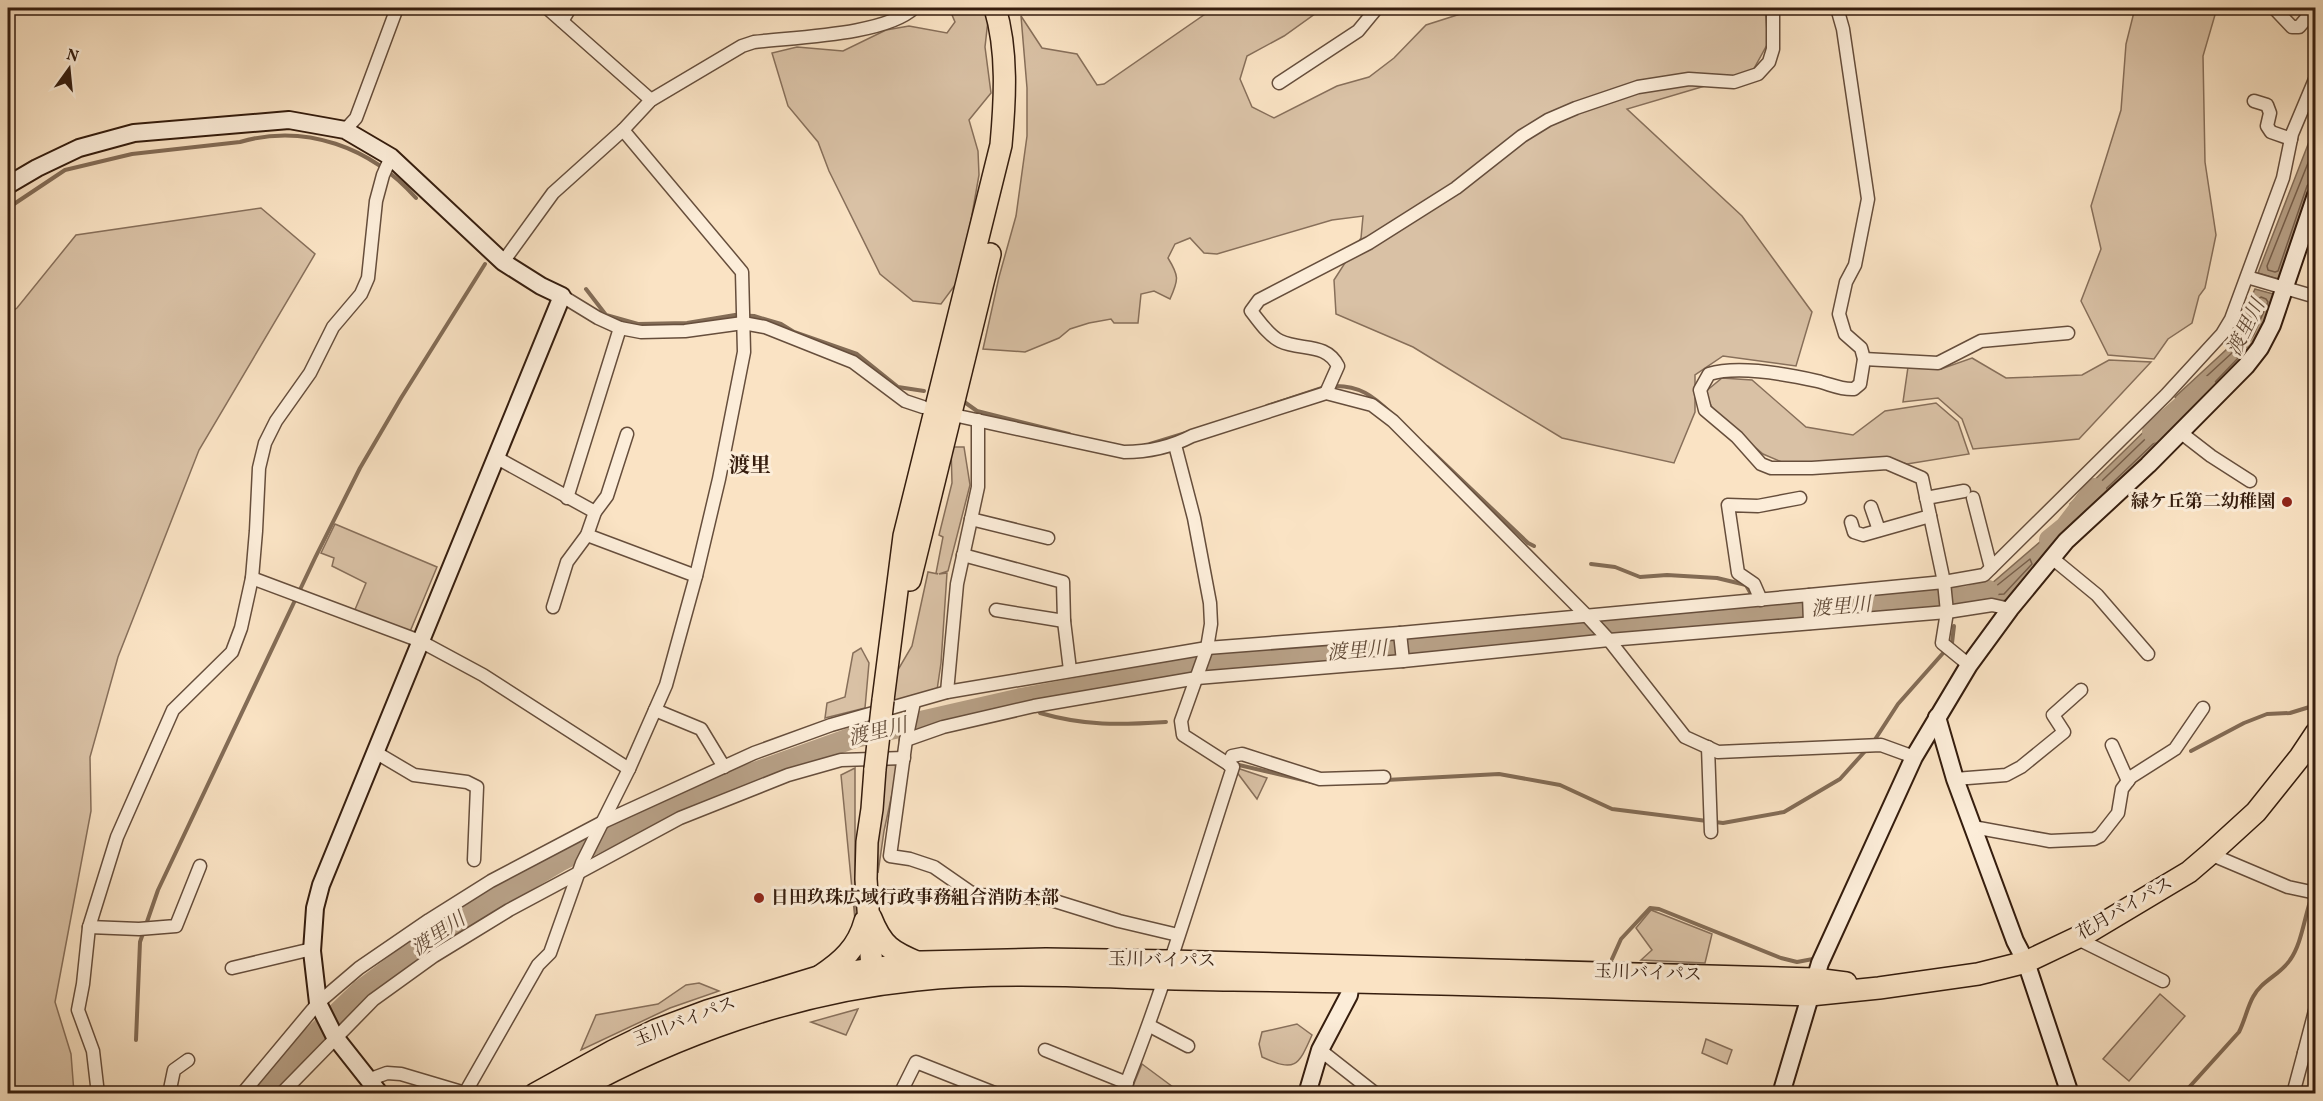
<svg xmlns="http://www.w3.org/2000/svg" width="2323" height="1101" font-family="Vollkorn,'Noto Serif JP',serif">
<rect width="100%" height="100%" fill="#fae3c4"/>
<filter id="stains"><feTurbulence type="fractalNoise" baseFrequency=".00333" numOctaves="4"/><feColorMatrix values="0 0 0 0 .2 0 0 0 0 .09 0 0 0 0 .02 0 0 0 .5 -.17"/></filter>
<radialGradient id="worn" r=".72"><stop offset=".6" stop-color="#630" stop-opacity="0"/><stop offset="1" stop-color="#630" stop-opacity=".3"/></radialGradient>
<g fill="#d9c1a5" stroke="#876f5a" stroke-width="1.5">
<polygon points="949,8 983,8 988,20 985,47 991,93 969,120 978,151 979,175 961,277 941,304 913,301 880,274 829,171 818,142 788,106 772,53 797,47 843,51 886,30 909,26 947,33 955,22"/>
<path d="M1214,8H1329L1315,14L1284,36L1247,56L1240,79L1252,107L1274,118L1337,86L1369,77L1394,58L1426,25L1479,8H1765L1768,43L1752,72L1627,109L1742,216L1812,312L1796,366L1723,356L1695,375V412L1674,463L1562,438L1413,347L1336,314L1334,280L1361,238L1363,216L1332,220L1217,254L1204,253L1190,238L1175,244L1168,258C1179,276 1179,279 1170,299L1154,291L1141,294L1138,323H1114L1111,319L1089,323L1070,329L1059,338L1025,352L983,349L999,277L1016,216L1027,136V88L1021,16L1042,48L1077,54L1097,85L1104,84Z"/>
<polygon points="2135,8 2217,8 2203,56 2205,162 2216,235 2205,288 2199,296 2192,323 2168,339 2154,359 2108,355 2081,301 2101,249 2091,206 2121,110 2126,44"/>
<polygon points="261,208 315,254 199,450 118,657 90,757 91,811 55,1002 71,1054 74,1093 8,1093 8,314 17,308 76,235"/>
<polygon points="1972,358 2006,378 2082,375 2109,360 2151,362 2079,439 1973,449 1962,419 1938,398 1903,402 1908,367 1941,369"/>
<polygon points="1722,378 1752,380 1806,427 1853,435 1885,411 1936,403 1958,422 1969,454 1907,464 1882,457 1817,465 1784,463 1763,454 1714,412 1705,392"/>
<polygon points="951,447 964,447 970,485 948,571 939,574 947,573 941,663 937,690 890,702 892,680 912,646 928,572 938,574 936,573 943,537 939,535 952,483"/>
<polygon points="335,524 437,567 409,634 354,612 366,583 332,566 334,558 321,553"/>
<polygon points="861,648 869,663 865,708 825,718 827,703 845,697 853,653"/>
<polygon points="883,762 895,764 897,771 884,831 878,873 877,819"/>
<polygon points="855,768 855,920 841,775"/>
<polygon points="1237,768 1267,778 1257,799 1236,771"/>
<polygon points="1651,910 1712,934 1705,963 1641,960 1652,950 1636,928"/>
<polygon points="699,983 719,991 670,1008 581,1050 596,1015 658,1004 686,985"/>
<polygon points="2160,994 2185,1016 2129,1081 2103,1059"/>
<polygon points="858,1009 846,1035 811,1022"/>
<path d="M1297,1024L1312,1035C1298,1067 1295,1072 1262,1057L1259,1044L1262,1032Z"/>
<polygon points="1706,1039 1732,1050 1727,1064 1702,1053"/>
<polygon points="1142,1064 1181,1093 1147,1093 1133,1086"/>
</g>
<g fill="#b7a086" stroke="#836c56" stroke-width="1.5">
<polygon points="2314,129 2315,180 2281,280 2258,273"/>
<polygon points="2255,289 2277,295 2259,337 2244,360 2192,415 2175,397 2228,348"/>
<polygon points="2170,406 2186,421 2083,519 2070,504"/>
<polygon points="2069,517 2077,525 2007,600 1960,607 1956,590 1991,584"/>
</g>
<g fill="none" stroke-linecap="round" stroke-linejoin="round">
<g stroke="#765e4a" stroke-width="1.5">
<polyline points="2316,143 2267,266 2268,270 2275,272 2278,271 2307,186 2310,182 2316,182"/>
<polygon points="2261,297 2266,299 2268,302 2254,334 2240,356 2194,404 2190,405 2185,396 2233,352 2258,299"/>
<polygon points="2169,416 2175,419 2175,423 2086,508 2082,508 2080,502"/>
<polygon points="2030,559 2032,564 2004,594 1990,595 1990,591"/>
</g>
<g stroke="#836c56" stroke-width="4">
<path d="M8,208L65,170L132,154L240,142C305,123 371,147 416,198"/>
<polyline points="586,289 606,315 638,324 687,323 735,315 754,316 781,324 794,332 857,354 898,387 924,391"/>
<path d="M1333,386C1359,385 1373,396 1391,413"/>
<polyline points="963,401 977,411 1069,434"/>
<polyline points="1267,406 1325,387"/>
<polyline points="1150,444 1189,432"/>
<polyline points="1427,447 1528,543 1534,546"/>
<polyline points="1591,564 1615,567 1640,577 1667,575 1717,578 1746,585 1751,594"/>
<path d="M1040,713C1085,726 1119,725 1166,722"/>
<polyline points="1874,741 1898,704 1952,643 1954,626"/>
<polyline points="2191,751 2244,723 2267,714 2290,713 2316,705"/>
<polyline points="1239,765 1316,783"/>
<polyline points="1386,780 1499,774 1560,785 1612,809 1723,823 1784,812 1840,779 1867,749"/>
<polyline points="1612,959 1621,939 1650,908 1659,909 1781,958 1797,962 1813,959"/>
<polyline points="136,1040 140,942 158,890 315,558 360,468 401,398 485,264"/>
<path d="M2183,1094L2239,1032C2245,1020 2247,1008 2253,997C2261,981 2280,975 2290,960C2301,945 2304,920 2310,902"/>
</g>
<g stroke="#b7a086" stroke-width="22">
<polyline points="2153,432 2205,387"/>
<polyline points="2050,540 2066,527 2095,489"/>
<polyline points="265,1094 309,1041 362,990 444,929 559,861 688,797 855,737 1021,699 1192,667 1968,597 1988,591"/>
</g>
<g stroke="#664e3c" stroke-width="15">
<g id="street">
<polyline points="547,8 651,100"/>
<path d="M1837,8L1843,29L1868,199L1855,265L1846,282L1839,314L1845,334L1861,348L1864,359L1860,384L1854,389C1841,390 1830,384 1817,381C1786,374 1739,365 1709,374L1700,390L1705,410L1737,437L1761,464L1771,468H1812L1887,463L1922,478L1944,582L1947,612L1942,643L1969,665"/>
<polyline points="2274,8 2292,27 2299,27 2311,13 2316,14"/>
<polyline points="562,21 570,8"/>
<polyline points="1279,83 1358,31 1377,8"/>
<polyline points="2254,101 2267,105 2270,113 2267,126 2271,132 2291,139"/>
<polyline points="345,130 356,118 397,8"/>
<path d="M503,262L553,193L623,130L651,100L742,46L754,42C795,37 885,35 914,8"/>
<polyline points="2247,277 2316,297"/>
<polyline points="562,296 598,318 620,328 641,332 685,331 743,323 765,327 853,362 905,401 923,407"/>
<polyline points="1864,359 1938,363 1981,341 2068,333"/>
<path d="M1326,393L1338,366C1326,342 1301,351 1280,341C1268,335 1259,321 1251,311L1259,300L1369,243L1456,188L1522,136L1548,120L1576,108L1638,87L1689,79L1734,82L1758,74L1769,62L1773,49V8"/>
<path d="M958,416L1124,452C1148,452 1171,447 1192,436L1326,393L1372,405L1393,421L1587,616L1609,640L1685,737L1718,752L1881,745L1914,757"/>
<polyline points="2180,432 2211,456 2250,481"/>
<polyline points="497,458 595,512"/>
<polyline points="567,498 620,328"/>
<polyline points="1926,498 1964,491"/>
<polyline points="1973,498 1991,568"/>
<polyline points="1871,507 1879,530"/>
<polyline points="971,519 1048,538"/>
<polyline points="1851,522 1854,532 1863,535 1930,516"/>
<polyline points="587,535 696,576"/>
<polyline points="963,555 1063,582 1064,621 1070,670"/>
<polyline points="2052,558 2097,595 2148,654"/>
<polyline points="252,578 420,641 483,675 629,769"/>
<polyline points="1809,595 1810,623"/>
<polyline points="1761,600 1754,584 1738,573 1728,505 1758,506 1800,498"/>
<polyline points="553,607 567,562 587,535 595,512 607,496 627,434"/>
<polyline points="996,610 1064,621"/>
<polyline points="1400,633 1403,661"/>
<polyline points="947,692 957,584 978,487 978,420"/>
<polyline points="914,702 906,740 890,856 910,859 934,867 970,892 981,895 1045,898 1119,921 1178,935"/>
<polyline points="655,710 701,729 724,767"/>
<polyline points="906,740 943,727 1034,706 1197,678 1403,661 1609,640 1947,612 1992,605 2010,609"/>
<polyline points="2112,745 2128,781"/>
<polyline points="1708,747 1711,832"/>
<polyline points="375,752 414,775 467,782 477,787 474,860"/>
<polyline points="1229,765 1232,756 1242,754 1320,779 1384,777"/>
<polyline points="1955,779 2006,775 2021,767 2064,732 2053,715 2081,690"/>
<polyline points="1973,827 2050,841 2094,839 2100,836 2118,813 2122,789 2131,777 2175,749 2203,708"/>
<polyline points="2210,854 2288,887 2316,893"/>
<polyline points="89,927 139,929 176,926 200,866"/>
<polyline points="2076,938 2163,981"/>
<polyline points="232,968 312,949"/>
<polyline points="1150,1026 1188,1046"/>
<polyline points="1045,1050 1127,1083"/>
<polyline points="1320,1050 1376,1094"/>
<polyline points="2304,1053 2316,1007"/>
<polyline points="368,1080 387,1073 401,1074 465,1093 538,965 550,953 582,863 629,769 666,685 696,576 719,479 744,352 742,272 623,130"/>
<polyline points="98,1094 93,1051 78,1010 83,984 89,927 117,837 173,710 232,652 241,628 252,578 256,531 259,468 265,443 276,421 310,373 333,327 361,294 368,278 376,201 383,175 391,157"/>
<polyline points="169,1094 174,1070 188,1060"/>
<polyline points="242,1094 318,1003 359,968 429,920 491,881 603,822 754,753 831,725 947,692 1207,648 1400,633 1809,595 1944,582 1984,575 2166,395 2222,334 2231,319 2283,178 2292,134 2316,77"/>
<polyline points="281,1094 373,1000 434,956 509,910 580,872 680,818 788,775 841,760 904,758"/>
<polyline points="900,1094 916,1062 997,1094"/>
<path d="M1122,1094C1165,987 1197,877 1233,767L1183,735L1181,721L1207,648L1211,624L1210,603L1194,518L1175,445"/>
<polyline points="2293,1094 2304,1053 2316,1057"/>
</g>
</g>
<g stroke="#351d0e" stroke-width="20">
<g id="secondary">
<polyline points="8,185 37,168 79,148 134,133 289,120 345,130 391,157 503,262 541,286 562,296 321,885 315,908 312,951 318,1003 335,1037 380,1094"/>
<polyline points="1937,717 1955,779 2015,941 2026,962 2070,1094"/>
<polyline points="1307,1094 1320,1050 1349,995 1353,970"/>
<polyline points="1781,1094 1820,963 1914,757 1969,665 2010,609 2066,541 2148,465 2246,366 2260,348 2272,325 2316,195"/>
</g>
</g>
<g stroke="#351d0e" stroke-width="24">
<g id="highway">
<polyline points="910,580 990,254"/>
<path d="M883,700L904,536L1001,145C1005,101 1008,51 995,8"/>
<path d="M871,918C882,946 892,952 919,963"/>
<path d="M820,976C842,962 858,947 865,921"/>
<polyline points="873,984 866,879 867,842 872,809 875,769"/>
<polyline points="535,1094 613,1051 656,1030 707,1011 818,977 922,962 1046,959 1170,961 1815,979 1846,983"/>
<path d="M569,1094C675,1035 795,992 916,980C1021,969 1128,980 1233,980C1425,982 1618,989 1810,995L1879,988L1978,974L2026,962L2087,933L2189,872L2210,854L2256,812L2300,757L2316,733"/>
</g>
</g>
<use href="#street" stroke="#fcedd9" stroke-width="12"/>
<use href="#secondary" stroke="#fcedd9" stroke-width="16"/>
<use href="#highway" stroke="#fae3c4" stroke-width="21"/>
<g stroke="#351d0e" stroke-width="24" stroke-linecap="butt">
<polyline id="highway-bridge" points="875,769 883,700"/>
</g>
<use href="#highway-bridge" stroke="#fae3c4" stroke-width="21"/>
</g>
<g fill="#8f2418" stroke="#fcedd9" stroke-width="2">
<circle cx="2287" cy="502" r="6"/>
<circle cx="759" cy="898" r="6"/>
</g>
<g text-anchor="middle" dominant-baseline="central" stroke-width="6" stroke-linejoin="round" paint-order="stroke">
<g font-size="18" font-weight="bold" fill="#351d0e" stroke="#fcedd9" text-anchor="end">
<text x="2275" y="502">緑ケ丘第二幼稚園</text>
<text x="771" y="898" text-anchor="start">日田玖珠広域行政事務組合消防本部</text>
</g>
<g font-size="18" fill="#351d0e" stroke="#fcedd9">
<text transform="translate(2125 909) rotate(-30)">花月バイパス</text>
<text transform="translate(1162 961) rotate(1)">玉川バイパス</text>
<text transform="translate(1648 974) rotate(2)">玉川バイパス</text>
<text transform="translate(685 1022) rotate(-21)">玉川バイパス</text>
</g>
<g font-size="20" font-style="italic" fill="#624b38" stroke="#fcedd9">
<text transform="translate(2247 328) rotate(-64)">渡里川</text>
<text transform="translate(1841 608) rotate(-5)">渡里川</text>
<text transform="translate(1357 652) rotate(-5)">渡里川</text>
<text transform="translate(878 733) rotate(-14)">渡里川</text>
<text transform="translate(439 935) rotate(-34)">渡里川</text>
</g>
<g font-size="21" font-weight="bold" fill="#351d0e" stroke="#fcedd9">
<text x="750" y="466">渡里</text>
</g>
</g>
<rect width="2323" height="1101" fill="none" stroke="#fae3c4" stroke-width="30"/>
<rect x="9" y="9" width="2305" height="1083" fill="none" stroke="#351d0e" stroke-width="3"/>
<rect x="15" y="15" width="2293" height="1071" fill="none" stroke="#351d0e" stroke-width="1.5"/>
<g transform="translate(69 69) rotate(15)" stroke="#fcedd9" stroke-width="4.5" paint-order="stroke">
<path d="M0-4.5L10 22L0 15L-10 22Z" fill="#351d0e"/>
<text y="-9" font-size="16" font-weight="bold" text-anchor="middle" fill="#351d0e">N</text>
</g>
<rect width="100%" height="100%" filter="url(#stains)"/>
<rect width="100%" height="100%" fill="url(#worn)"/>
</svg>
